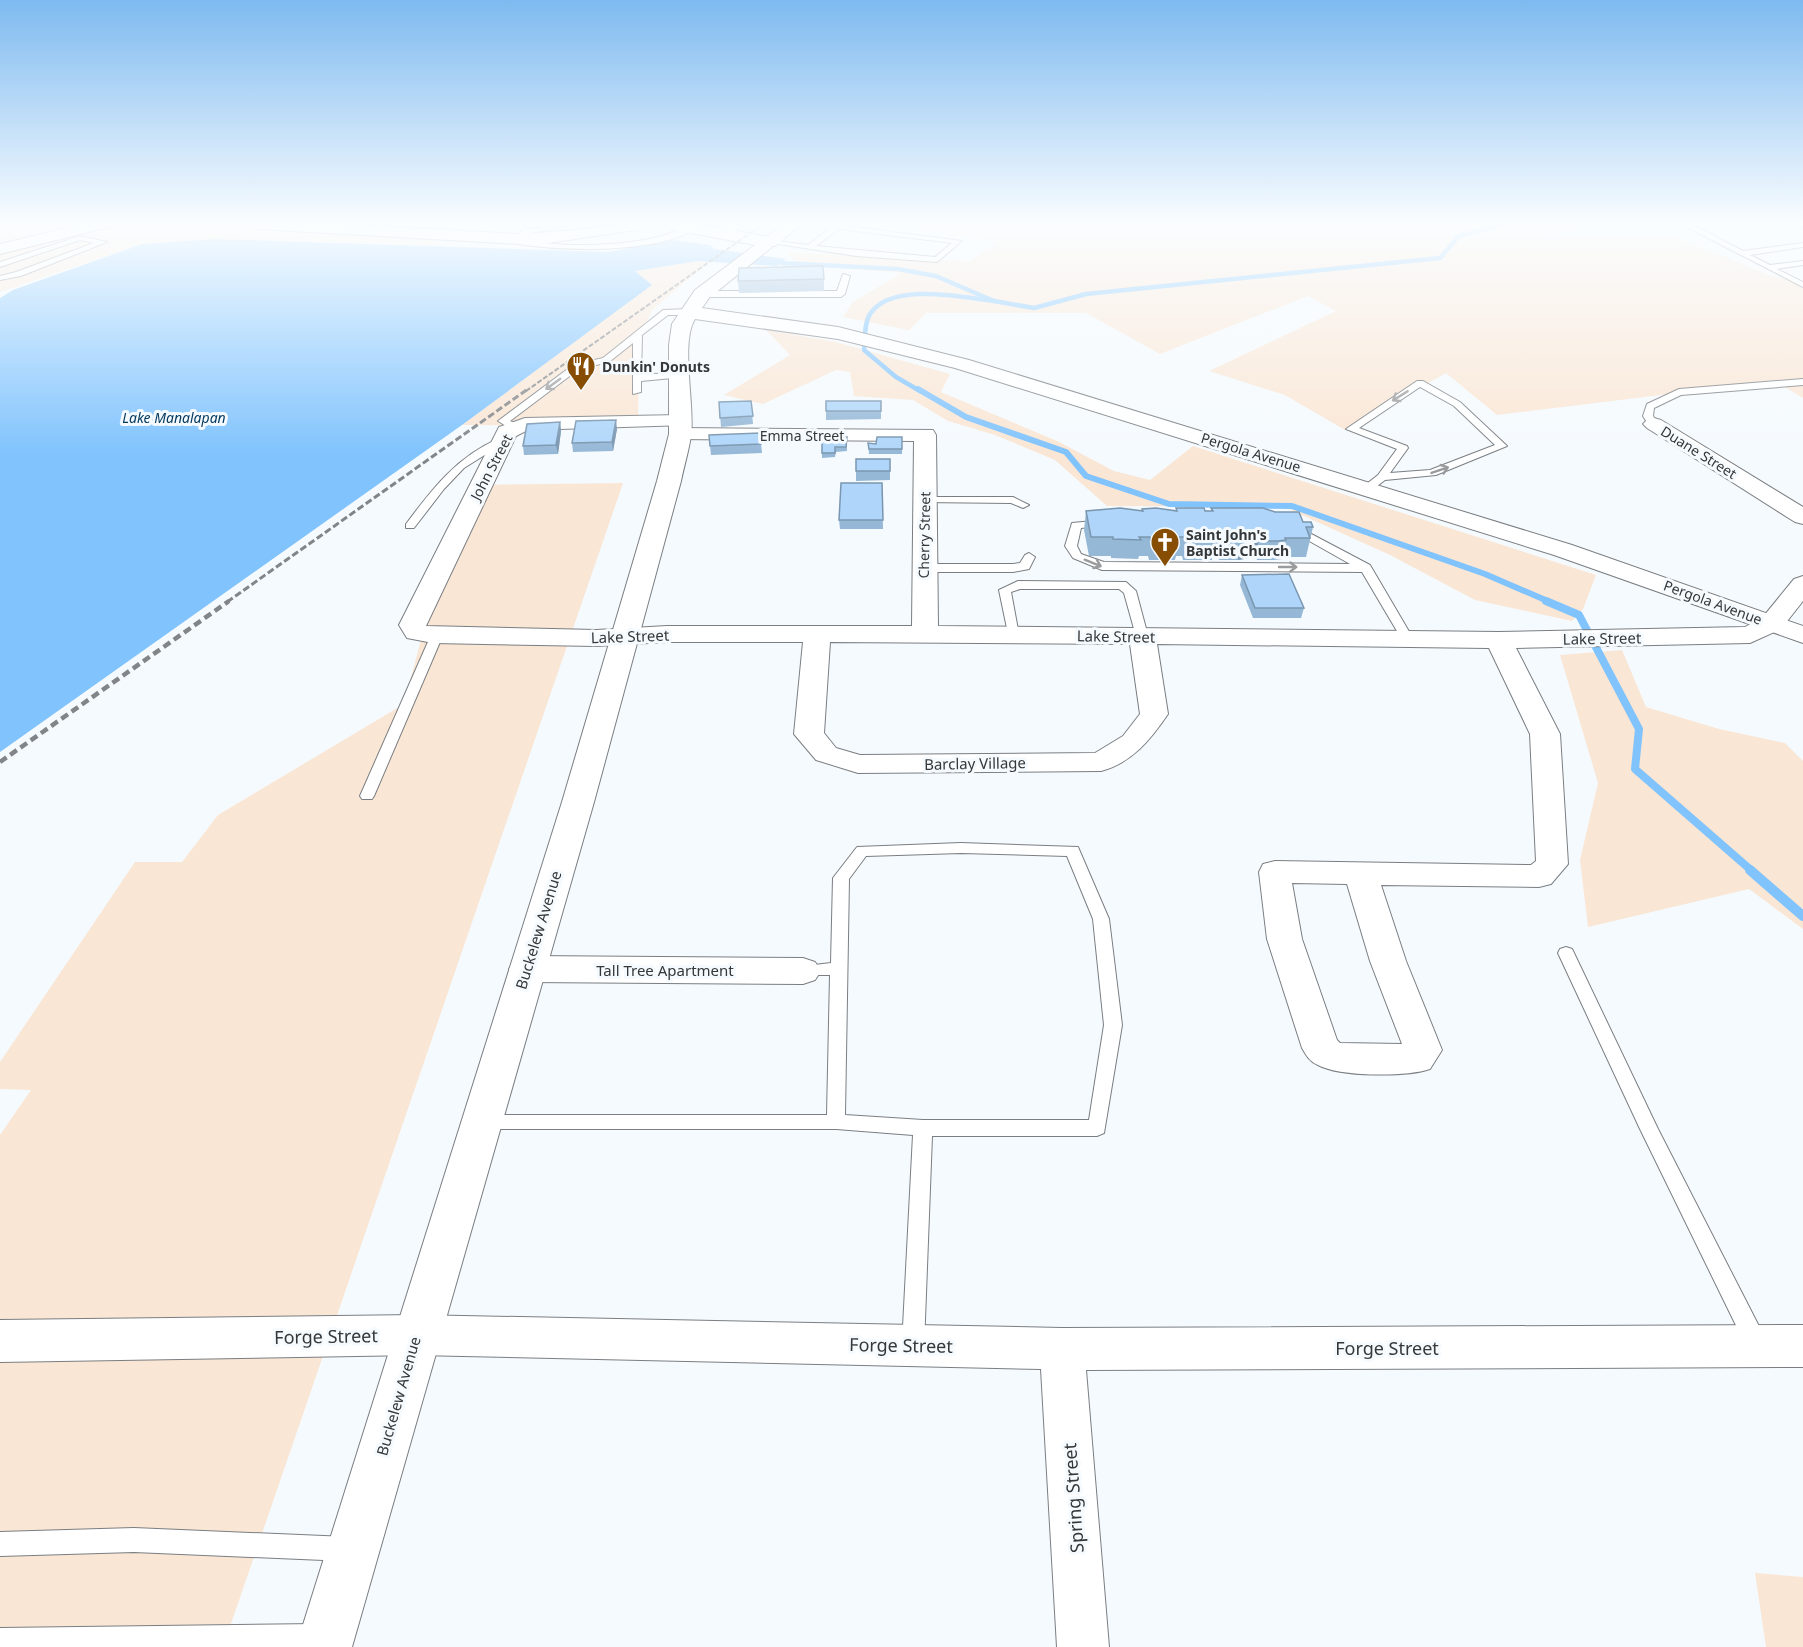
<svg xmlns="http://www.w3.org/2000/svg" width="1803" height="1647" font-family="'Noto Sans',sans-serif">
<rect width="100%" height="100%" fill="#f5fafe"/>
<g fill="#fae6d4">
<polygon points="0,224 414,224 442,245 215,239 142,244 0,292"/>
<polygon points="911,224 1589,224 1537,238 1673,236 1770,275 1803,283 1803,398 1775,381 1497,415 1446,373 1345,430 1285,395 1209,371 1336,311 1308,296 1160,354 1086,313 926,313 909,330 843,317 853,302 901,273 797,264 787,252 970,261 998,242 908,226"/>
<polygon points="698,261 709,262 652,310 639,342 638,426 462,425 651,285 634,271"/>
<polygon points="766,330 836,342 950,374 941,392 1057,441 1114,471 1150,480 1193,446 1596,575 1583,609 1572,621 1475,600 1390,555 1284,507 1107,506 1055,460 995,435 948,421 913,400 854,396 850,372 836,370 763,404 724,395 790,355"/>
<polygon points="623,483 223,1647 0,1647 0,1135 31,1090 0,1089 0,1062 135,862 182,862 218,815 404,704 441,564 477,485"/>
<polygon points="1622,650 1646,707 1719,729 1785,743 1803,761 1803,929 1749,889 1588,927 1580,860 1598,783 1560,655"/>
<polygon points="1755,1573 1803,1577 1803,1647 1766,1647"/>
</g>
<polygon fill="#80c3fd" points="215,239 607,252 673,240 710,245 715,249 786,259 777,266 698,261 635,271 652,285 462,425 0,752 0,298 13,290 142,244"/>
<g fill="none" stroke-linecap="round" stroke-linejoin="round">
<g stroke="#80c3fd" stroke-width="4.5">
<polyline points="781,263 898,269 936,276 994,301 1034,308 1086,294 1440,258 1459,236 1505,224"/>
<path d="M920,391L896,377L864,350C865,338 864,324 870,314C891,282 962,297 994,301"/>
</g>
<polyline stroke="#80c3fd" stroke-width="6" points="918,389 966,417 1066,452 1086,476 1169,504 1292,506 1485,574 1550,602"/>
<polyline stroke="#80c3fd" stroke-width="8" points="1546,601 1579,615 1639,729 1635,769 1752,871"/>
<polyline stroke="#80c3fd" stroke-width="10" points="1750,870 1803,916"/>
<g stroke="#7a7e82" stroke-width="2">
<g id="lane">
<path d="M513,224H522L529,229L573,224L527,234L523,239C556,248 616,246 649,239C664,236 676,231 690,227L694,229C658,254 561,251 518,244L515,239L522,231Z"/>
<path d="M808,224H831L962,241L937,262L856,256L765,242L769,240L808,245L830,228ZM839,229L952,243L935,257L816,246Z"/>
<polygon points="1681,224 1691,224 1743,251 1803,243 1803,247 1750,255 1770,265 1803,261 1803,265 1777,269 1803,282 1803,287"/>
<polygon points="1794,224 1803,224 1803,228"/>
<polygon points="80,236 107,242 21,276 0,280 0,276 16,272 94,243 80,240 0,267 0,262"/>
<polygon points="843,274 850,276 845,294 841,297 702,297 698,294 702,291 837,291"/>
<polygon points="663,310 688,309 692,312 688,315 668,315 642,335 641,375 680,372 685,375 683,377 641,381 641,392 633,394 633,343 609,362 579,369 510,421 519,425 519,429 511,429 498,421 573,365 603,358"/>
<polygon points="1803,379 1803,385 1681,395 1654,408 1653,416 1659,424 1654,427 1648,424 1643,416 1647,404 1679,389"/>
<path d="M1417,381H1423L1460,402L1507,446L1436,475L1385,480L1372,490H1364V486L1378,475L1397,449L1346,429ZM1420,387L1454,406L1495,445L1430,470L1390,473L1408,448L1407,446L1359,428Z"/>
<path d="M498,439L507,441L464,468L444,489L414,528H406V524C433,488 457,457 498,439Z"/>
<polygon points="925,497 1013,497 1029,505 1023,508 1011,503 921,502 921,498"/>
<polygon points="1104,520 1110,523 1108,525 1081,528 1077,546 1081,554 1104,562 1350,564 1288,529 1290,527 1298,527 1370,565 1414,640 1412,643 1404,643 1362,572 1102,570 1073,558 1065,546 1072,523"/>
<polygon points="1029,553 1035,557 1029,569 1013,572 923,572 917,568 923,564 1013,564 1020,563 1025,555"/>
<polygon points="1018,581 1126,582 1136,591 1148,636 1142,640 1136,636 1124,593 1119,589 1020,589 1011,592 1019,635 1017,638 1009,638 999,590"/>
<polygon points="437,631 443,635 374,796 372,799 362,799 360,796 431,635"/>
<path d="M961,843L1078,847L1109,919L1122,1025L1104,1133L1097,1136H932L924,1346L921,1353L913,1356L905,1353L902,1346L913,1135L836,1129H482L475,1127L473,1122L475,1117L482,1115H827L830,975H797L795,971L797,967L831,963L833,878L857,847ZM961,853L1067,856L1093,919L1104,1025L1089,1120H923L845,1115L849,879L866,856Z"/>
<polygon points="1566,947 1572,949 1574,953 1658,1129 1764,1336 1767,1343 1764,1350 1756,1353 1748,1350 1640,1129 1558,953 1560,949"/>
<polygon points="134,1528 347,1537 355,1541 359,1549 355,1557 347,1561 134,1552 0,1556 0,1532"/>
<polygon points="318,1624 327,1628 331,1637 324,1647 0,1647 0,1628"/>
</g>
</g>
<g stroke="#7a7e82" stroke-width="2">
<g id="street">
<polygon points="83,224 111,224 109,227 0,254 0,244"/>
<path d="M249,224H341L519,234C563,233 606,224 651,224L643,229L548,243L519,244L257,229Z"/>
<polygon points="726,224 743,224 730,237 718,237 716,234"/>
<path d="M680,415L687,417L691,421L687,425L528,430L516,436L426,626L596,630L667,626H912L914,441L672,439L669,434L672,429L680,428L933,430L936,435L938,626L1499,632L1745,627L1763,617L1794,579L1803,576V601L1781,629L1750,643L1516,648L1560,734L1568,864L1551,884L1539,887L1381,885L1406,961L1442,1050L1430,1069C1407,1077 1340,1077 1318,1065C1310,1062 1306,1055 1302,1048L1267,939L1259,872L1263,864L1275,861L1531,865L1536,861L1530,734L1489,648L1157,644L1168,714C1151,739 1132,763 1101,771L858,773L816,760L794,734L803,642H667L596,646L433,643L407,638L399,625L499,427L525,418ZM830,642L1130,644L1140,714L1123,736L1095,753L860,755L836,748L824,733ZM1292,883L1347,884L1370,961L1402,1044L1340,1043L1337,1040L1302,939Z"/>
<polygon points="1654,418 1661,420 1803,507 1803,524 1795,522 1647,428 1643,424 1647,420"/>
<polygon points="527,956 803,958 815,962 821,971 815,980 803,984 527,982 515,978 509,969 515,960"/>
<polygon points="416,1315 1062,1328 1803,1325 1803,1367 1086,1370 1109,1647 1057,1647 1041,1369 416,1355 0,1362 0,1320"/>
</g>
</g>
<g stroke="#7a7e82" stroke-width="2">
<polygon id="secondary" points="783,224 802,224 775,246 763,246 760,242"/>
</g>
<g stroke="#7a7e82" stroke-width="2">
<path id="primary" d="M662,224H698L769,237L778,242L709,298L702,308L838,327L969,360L1572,545L1803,626V643L1554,555L955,368L838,339L695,319C680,342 695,406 691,435C689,450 684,466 681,481L594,802L352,1647H296L562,802L657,481L669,434V345L672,324L695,290L755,245L670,229Z"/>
</g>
<use href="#lane" fill="#fff" fill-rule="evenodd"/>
<use href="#street" fill="#fff" fill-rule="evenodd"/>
<use href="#secondary" fill="#fff" fill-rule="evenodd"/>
<use href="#primary" fill="#fff" fill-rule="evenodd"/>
<polyline stroke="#828588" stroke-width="2" stroke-dasharray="5 2" stroke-linecap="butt" points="526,391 763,224"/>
<polyline stroke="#828588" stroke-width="3" stroke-dasharray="7 3" stroke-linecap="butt" points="227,602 528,389"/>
<polyline stroke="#828588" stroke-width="4.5" stroke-dasharray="8 4.5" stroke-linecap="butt" points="0,762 229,601"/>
</g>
<g fill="#96b8d7">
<polygon points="824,279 824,291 739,293 738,281"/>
<polygon points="751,401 753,424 721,427 719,402"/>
<polygon points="881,401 881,419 826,420 826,411"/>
<polygon points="560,422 561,431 558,454 524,455 523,446"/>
<polygon points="617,429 613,451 573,452 572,443"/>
<polygon points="709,435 761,444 762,453 711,455"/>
<polygon points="822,437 847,441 847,451 836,452 835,457 822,458"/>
<polygon points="902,437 902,454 869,454 868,443 876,444"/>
<polygon points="856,459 890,459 890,480 856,481"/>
<polygon points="882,483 883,529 840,529 839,520"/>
<polygon points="1176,508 1211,511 1211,508 1303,522 1313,527 1306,557 1283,557 1282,559 1274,560 1257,560 1256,557 1238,560 1219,560 1218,556 1212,556 1212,560 1183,560 1182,556 1176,556 1175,560 1149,560 1148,556 1139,556 1138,559 1111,558 1111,556 1089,556 1084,530 1086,511 1142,511 1142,509 1176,511"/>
<polygon points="1242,575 1304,608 1301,618 1253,618 1240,585"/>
</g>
<g fill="#7a96af">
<polygon points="616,420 617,429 613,451 612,442"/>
<polygon points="560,422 561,431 558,454 556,445"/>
<polygon points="1259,538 1256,557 1238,560 1242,541"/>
</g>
<g fill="#afd6fa" stroke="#7a96af" stroke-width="1.5">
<polygon points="823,266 824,279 738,281 739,268"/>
<polygon points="751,401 753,416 720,418 719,402"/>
<rect x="826" y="401" width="55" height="10"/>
<polygon points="616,420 612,442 572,443 576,421"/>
<polygon points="560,422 556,445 523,446 527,424"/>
<polygon points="760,433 761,444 710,446 709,435"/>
<polygon points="822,437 847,437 846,447 835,447 835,453 822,453"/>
<polygon points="877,437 902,437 902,449 869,449 868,443 876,444"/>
<rect x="856" y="459" width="34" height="12"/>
<polygon points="841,483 882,483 883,520 839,520"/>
<polygon points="1120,508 1143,511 1142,509 1156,508 1177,511 1176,508 1204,508 1205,511 1213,511 1211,508 1263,508 1275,512 1299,512 1303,522 1311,522 1313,527 1306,527 1310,538 1285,538 1286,540 1278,541 1260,541 1259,538 1242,541 1222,541 1221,538 1214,537 1215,541 1185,541 1185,537 1177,537 1178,541 1151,541 1150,537 1139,537 1141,540 1113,539 1113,537 1091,537 1086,511"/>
<polygon points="1289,574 1304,608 1255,608 1242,575"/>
</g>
<defs><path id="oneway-shaft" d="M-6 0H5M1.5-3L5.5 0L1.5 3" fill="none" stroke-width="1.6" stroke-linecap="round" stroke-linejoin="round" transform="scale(1.5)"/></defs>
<g stroke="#9a9b9c">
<use href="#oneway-shaft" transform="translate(553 384) rotate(144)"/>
<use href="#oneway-shaft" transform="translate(1400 396) rotate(148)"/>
<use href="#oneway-shaft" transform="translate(1440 470) rotate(-19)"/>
<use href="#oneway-shaft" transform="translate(1093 563) rotate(22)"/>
<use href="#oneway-shaft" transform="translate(1288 567)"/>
</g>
<linearGradient id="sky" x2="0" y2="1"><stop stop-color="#7ebaf0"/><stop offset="0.49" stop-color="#fafdff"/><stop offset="1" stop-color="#fafdff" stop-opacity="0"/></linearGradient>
<rect width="1803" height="455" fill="url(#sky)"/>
<defs>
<g id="restaurant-pin" transform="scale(1.5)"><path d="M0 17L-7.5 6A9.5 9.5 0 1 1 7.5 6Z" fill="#874e03" stroke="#f5fafe"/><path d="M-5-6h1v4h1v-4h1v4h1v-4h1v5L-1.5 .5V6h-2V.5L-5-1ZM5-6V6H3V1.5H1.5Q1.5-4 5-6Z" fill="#fff"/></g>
<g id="church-pin" transform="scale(1.5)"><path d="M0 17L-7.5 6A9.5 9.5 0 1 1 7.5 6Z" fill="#874e03" stroke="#f5fafe"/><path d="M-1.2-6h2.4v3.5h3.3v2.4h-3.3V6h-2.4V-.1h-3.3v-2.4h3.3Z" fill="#fff"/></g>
</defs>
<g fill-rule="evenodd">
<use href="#restaurant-pin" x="581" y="366"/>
<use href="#church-pin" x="1165" y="542"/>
</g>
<g text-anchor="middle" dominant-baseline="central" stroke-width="6" stroke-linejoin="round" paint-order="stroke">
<g font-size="14" font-weight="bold" fill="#353739" stroke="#f5fafe" text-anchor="start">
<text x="602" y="366">Dunkin' Donuts</text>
<text x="1186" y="534">Saint John's<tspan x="1186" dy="16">Baptist Church</tspan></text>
</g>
<g font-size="14" font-style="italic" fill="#03385d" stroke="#f5fafe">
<text x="174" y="417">Lake Manalapan</text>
</g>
<g font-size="14" fill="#353739" stroke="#f5fafe">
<text x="802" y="435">Emma Street</text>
<text transform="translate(1251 452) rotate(17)">Pergola Avenue</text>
<text transform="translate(1699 452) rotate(32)">Duane Street</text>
<text transform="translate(491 467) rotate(-62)">John Street</text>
<text transform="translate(924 535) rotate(-89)">Cherry Street</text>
<text transform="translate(1713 602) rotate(20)">Pergola Avenue</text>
</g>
<g font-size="15" fill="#353739" stroke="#f5fafe">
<text transform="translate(630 636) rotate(-2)">Lake Street</text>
<text transform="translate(1116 636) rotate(1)">Lake Street</text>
<text transform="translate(1602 638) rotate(-1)">Lake Street</text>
<text transform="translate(975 763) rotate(-1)">Barclay Village</text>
<text transform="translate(538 930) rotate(-73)">Buckelew Avenue</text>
<text x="665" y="970">Tall Tree Apartment</text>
<text transform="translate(398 1396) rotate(-74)">Buckelew Avenue</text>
</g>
<g font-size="18" fill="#353739" stroke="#f5fafe">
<text transform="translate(326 1336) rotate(-1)">Forge Street</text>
<text transform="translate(901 1345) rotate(1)">Forge Street</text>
<text x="1387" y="1348">Forge Street</text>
<text transform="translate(1073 1498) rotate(-94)">Spring Street</text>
</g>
</g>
</svg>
